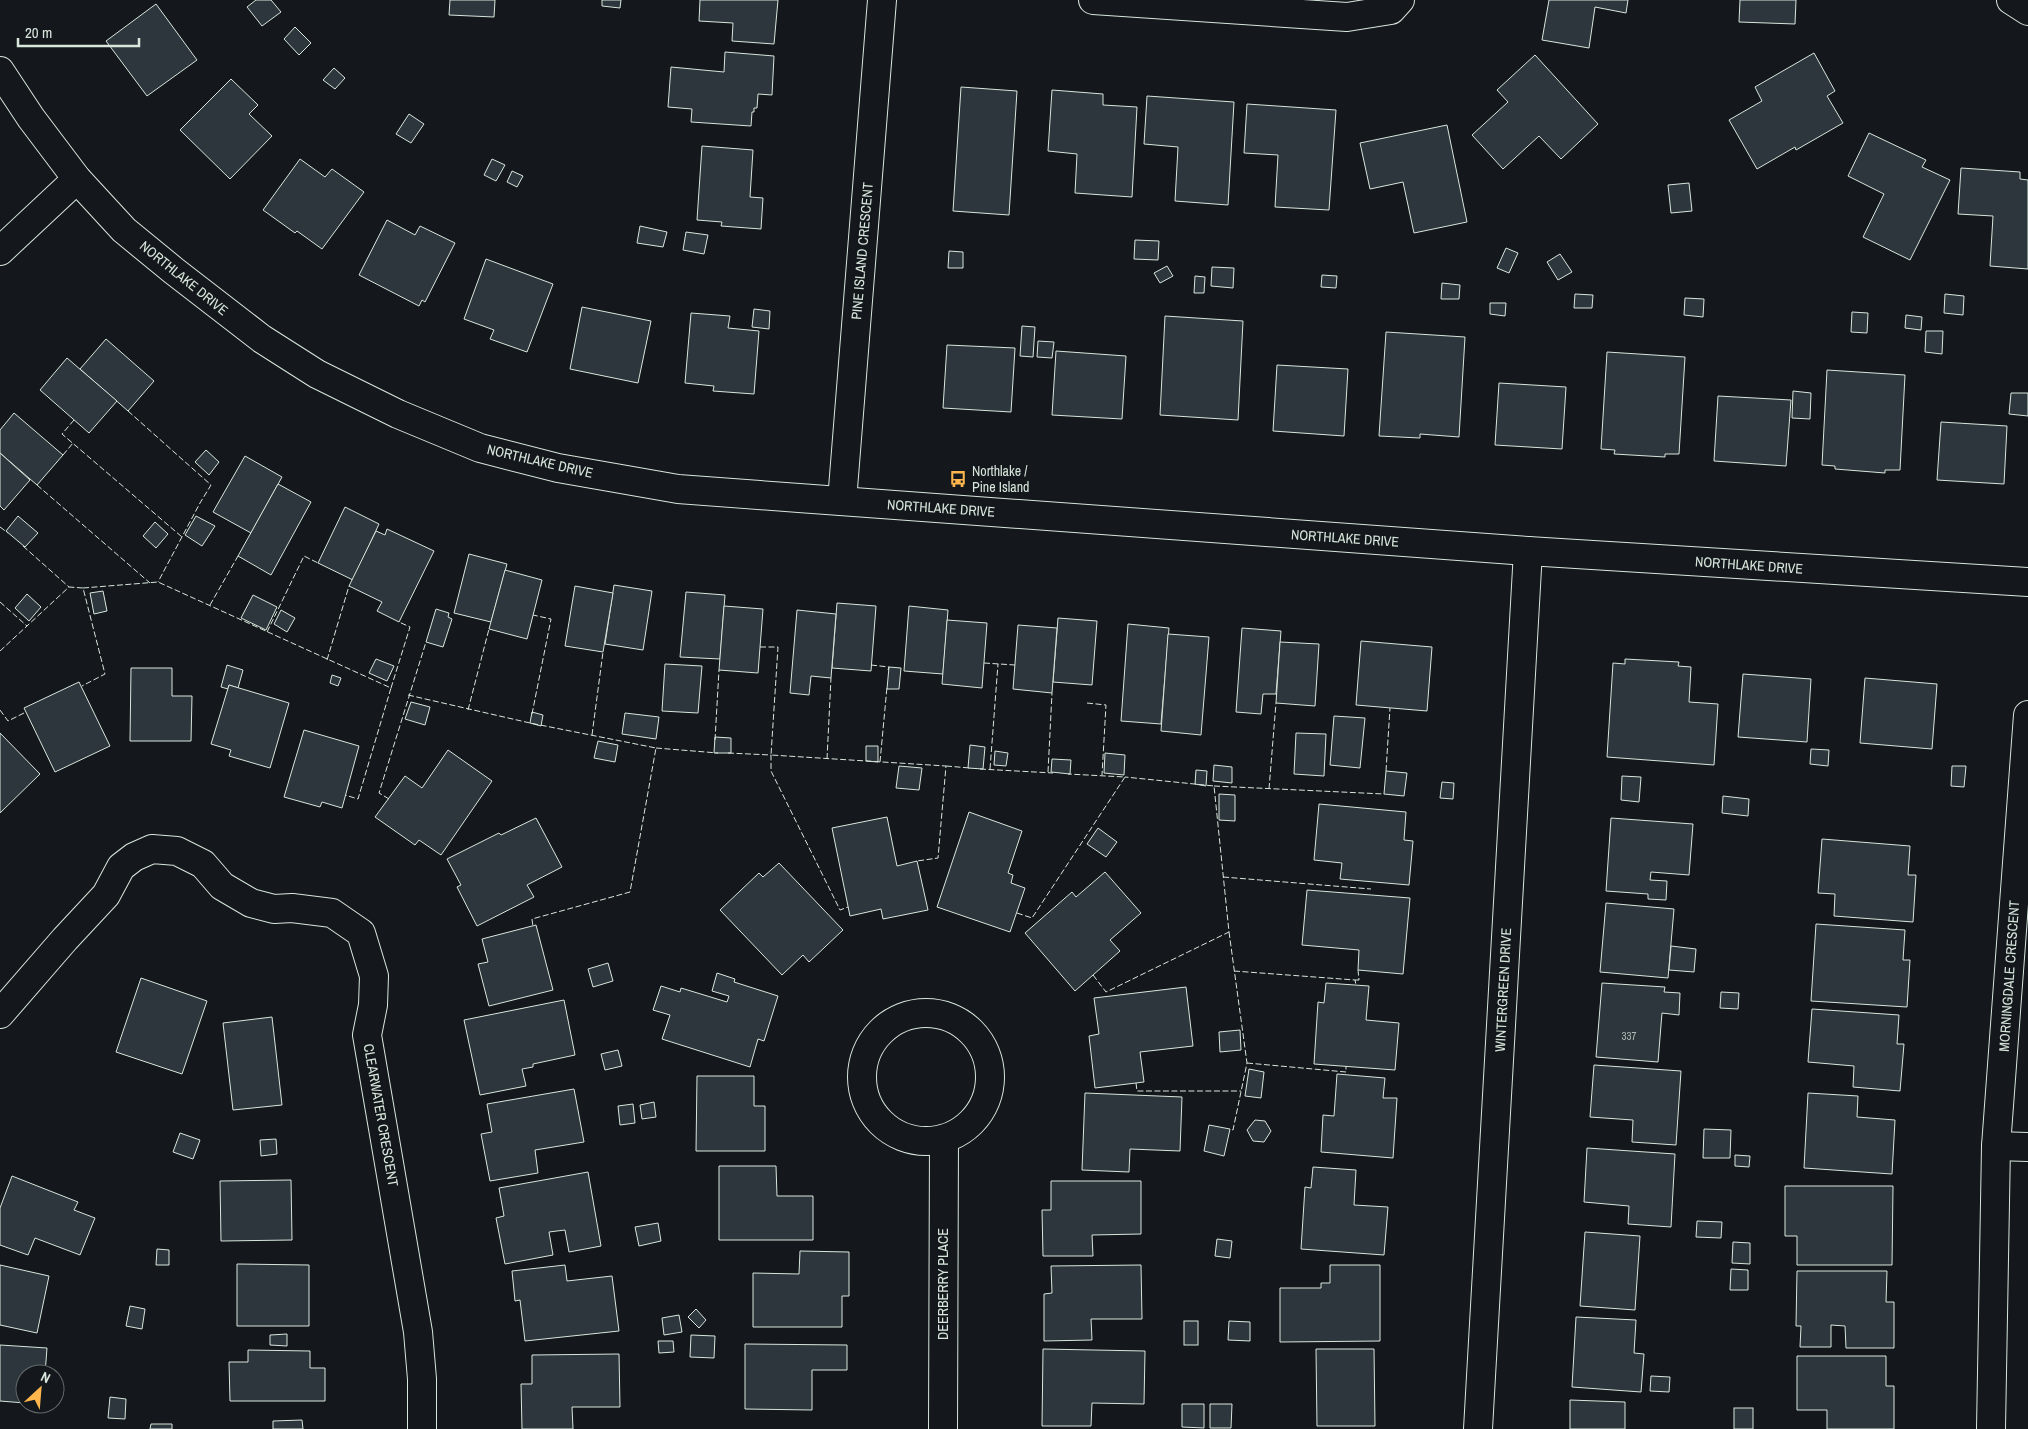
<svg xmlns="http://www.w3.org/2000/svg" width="2028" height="1429" font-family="'Archivo Narrow',sans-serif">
<rect width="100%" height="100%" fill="#14181c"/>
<g fill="#2c363c" stroke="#d8e6dc">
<polygon points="256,0 271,0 281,12 262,26 247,7"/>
<polygon points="450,0 495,0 494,17 449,15"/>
<polygon points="602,0 621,0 620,8 602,6"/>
<polygon points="700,0 778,0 774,44 732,41 733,23 699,21"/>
<polygon points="1549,0 1628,0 1626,13 1595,7 1589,48 1542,40"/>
<polygon points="1740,0 1796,0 1795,24 1739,22"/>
<polygon points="156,4 197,60 147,96 106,41"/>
<polygon points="295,27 311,43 299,55 284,39"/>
<polygon points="725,52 774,56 772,95 758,94 757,108 754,108 754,112 752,112 751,126 691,122 692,109 668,107 671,67 724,72"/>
<polygon points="1814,53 1835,91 1827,96 1843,123 1796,150 1795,147 1757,169 1729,120 1762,101 1755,87"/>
<polygon points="1535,55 1598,124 1561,159 1539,136 1503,169 1472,135 1508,102 1497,90"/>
<polygon points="334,68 345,78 335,89 323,80"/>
<polygon points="231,79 258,105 249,114 272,136 230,179 180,130"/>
<polygon points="961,87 1017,91 1009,215 953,211"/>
<polygon points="1052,90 1103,94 1103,105 1137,107 1132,197 1075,193 1077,154 1048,151"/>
<polygon points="1147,96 1234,102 1228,205 1175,201 1178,147 1144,144"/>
<polygon points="1247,104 1336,110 1329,210 1275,207 1278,155 1244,153"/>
<polygon points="409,114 424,124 411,143 396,134"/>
<polygon points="1447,125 1467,222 1414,233 1403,182 1370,189 1360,143"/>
<polygon points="1869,133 1926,160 1922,167 1950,180 1910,260 1863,237 1884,194 1848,176"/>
<polygon points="702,146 753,150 750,197 763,198 761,229 721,226 722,222 697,220"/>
<polygon points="300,159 325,177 332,169 364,192 322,249 297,231 295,233 263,210"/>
<polygon points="492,159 505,165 496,181 484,175"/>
<polygon points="1961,168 2020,172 2020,179 2028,180 2028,269 1990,266 1993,216 1958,214"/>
<polygon points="512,171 523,176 517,187 507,182"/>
<polygon points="1689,183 1692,211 1671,213 1668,185"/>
<polygon points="387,220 415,235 420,226 455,243 425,302 422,300 419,306 359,275"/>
<polygon points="640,226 667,232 663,247 637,243"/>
<polygon points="686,232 708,235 704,254 683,250"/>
<polygon points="1135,240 1159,241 1158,260 1134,259"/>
<polygon points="1506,248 1518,253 1509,273 1497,268"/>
<polygon points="949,251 963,252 963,268 948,268"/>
<polygon points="1560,254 1572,272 1558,280 1547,262"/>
<polygon points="486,259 553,284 527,352 490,339 494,330 464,319"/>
<polygon points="1167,266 1173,276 1160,283 1154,273"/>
<polygon points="1212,267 1234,268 1233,288 1211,286"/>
<polygon points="1322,275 1337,276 1336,288 1321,287"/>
<polygon points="1195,276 1205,277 1204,293 1194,293"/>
<polygon points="1442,283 1460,285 1459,299 1441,299"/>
<polygon points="1575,294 1593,295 1592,308 1574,308"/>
<polygon points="1945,294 1964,296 1963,315 1944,313"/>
<polygon points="1685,298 1704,299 1703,317 1684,315"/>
<polygon points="1490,303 1506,303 1505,316 1490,314"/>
<polygon points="582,307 651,321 638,383 570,369"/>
<polygon points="754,309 770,311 769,329 752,327"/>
<polygon points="1852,312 1868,313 1867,333 1851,332"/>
<polygon points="691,313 730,316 728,328 759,331 754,394 713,391 714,386 685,383"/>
<polygon points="1906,315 1922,317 1921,330 1905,328"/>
<polygon points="1165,316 1243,321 1238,420 1160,415"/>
<polygon points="1022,326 1035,327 1033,357 1020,356"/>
<polygon points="1926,331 1943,331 1942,354 1925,352"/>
<polygon points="1386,332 1465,337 1459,437 1420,434 1420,438 1379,436"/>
<polygon points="106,339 154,381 128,411 80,369"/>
<polygon points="1038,341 1054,342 1052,358 1037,357"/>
<polygon points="947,345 1015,348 1011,412 943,408"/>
<polygon points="1056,351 1126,356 1122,419 1052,415"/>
<polygon points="1607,352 1685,357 1679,454 1665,454 1665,457 1614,454 1615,450 1601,449"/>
<polygon points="67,358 117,401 89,433 40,390"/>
<polygon points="1277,365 1348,369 1344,436 1273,431"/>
<polygon points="1827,370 1905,375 1900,470 1885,470 1885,473 1835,469 1835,466 1822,465"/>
<polygon points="1499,383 1566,387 1562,449 1495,445"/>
<polygon points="1793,391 1811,393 1810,419 1792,418"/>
<polygon points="2011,393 2028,393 2028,416 2009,414"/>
<polygon points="1718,396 1791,400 1786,466 1714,461"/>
<polygon points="14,413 63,455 37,485 0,453 0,430"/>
<polygon points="1941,422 2007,426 2004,484 1937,480"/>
<polygon points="206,450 219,462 209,475 195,462"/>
<polygon points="0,453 30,480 4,510 0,506"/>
<polygon points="245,456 282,477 251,533 213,512"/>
<polygon points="278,484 311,502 271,575 238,556"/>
<polygon points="345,507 379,524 353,580 318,563"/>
<polygon points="18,516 38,533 25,547 6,531"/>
<polygon points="196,516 215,526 202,546 185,535"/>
<polygon points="155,522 168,534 156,548 143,536"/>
<polygon points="387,529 434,551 399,622 377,611 382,602 349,586 376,531 385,535"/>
<polygon points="469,554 507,564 491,622 454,613"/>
<polygon points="505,570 542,580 527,639 489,629"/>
<polygon points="614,585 652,591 643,650 605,644"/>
<polygon points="575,586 613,593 603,652 565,646"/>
<polygon points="103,591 107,611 94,614 90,593"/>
<polygon points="686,592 725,595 720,659 680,657"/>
<polygon points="27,594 41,607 29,621 15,608"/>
<polygon points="253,595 277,607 266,630 241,618"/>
<polygon points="837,603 876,606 871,671 832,668"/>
<polygon points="724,606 763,609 758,673 719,670"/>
<polygon points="909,606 948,610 943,674 904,671"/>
<polygon points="436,609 449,613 448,617 452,619 443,647 426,642"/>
<polygon points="281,610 295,618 287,632 274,624"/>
<polygon points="797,610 836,614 831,678 811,676 809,695 790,693"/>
<polygon points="1058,618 1097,621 1092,685 1053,682"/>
<polygon points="947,620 987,623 982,688 942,684"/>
<polygon points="1128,624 1169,628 1161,724 1121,721"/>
<polygon points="1018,625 1057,628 1052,693 1013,689"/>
<polygon points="1242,628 1281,631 1276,694 1263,694 1261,714 1236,712"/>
<polygon points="1168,634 1209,637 1201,735 1161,731"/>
<polygon points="1361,641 1432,647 1427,711 1356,705"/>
<polygon points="1280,642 1319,644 1315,706 1276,703"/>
<polygon points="376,659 394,666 387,681 369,673"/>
<polygon points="1625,659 1679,662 1678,666 1691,667 1689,702 1718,704 1714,765 1607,757 1613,663 1625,664"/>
<polygon points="665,664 702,666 698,713 662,711"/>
<polygon points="227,665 243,670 238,688 229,685 228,689 221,687"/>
<polygon points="889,667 901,668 899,689 887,689"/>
<polygon points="131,668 172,668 172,696 192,696 191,741 130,741"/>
<polygon points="1743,674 1811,679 1807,742 1738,737"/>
<polygon points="332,675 341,678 338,686 330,683"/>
<polygon points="1865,678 1937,684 1932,749 1860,743"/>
<polygon points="79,682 110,746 55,772 24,708"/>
<polygon points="229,685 289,703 270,768 229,756 231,750 211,744"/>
<polygon points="411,702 430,707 425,725 405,719"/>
<polygon points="532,712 543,715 541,726 530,723"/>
<polygon points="625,713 659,717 656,739 622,734"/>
<polygon points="1334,716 1365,718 1360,768 1330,765"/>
<polygon points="304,730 359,746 342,808 322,802 320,807 284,797"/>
<polygon points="0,733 40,774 0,813"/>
<polygon points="1296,733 1326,734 1324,776 1294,774"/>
<polygon points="715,737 731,738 731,753 714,753"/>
<polygon points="598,741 618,745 615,762 594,758"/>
<polygon points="970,745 985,747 983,769 968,768"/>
<polygon points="866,746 878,746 878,762 866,761"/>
<polygon points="1811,749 1829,750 1828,766 1810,764"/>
<polygon points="448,750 492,781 441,855 419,840 415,845 375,817 405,776 422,788"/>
<polygon points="995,751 1008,753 1006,766 994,765"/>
<polygon points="1105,753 1125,755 1124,775 1104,773"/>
<polygon points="1052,759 1071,760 1070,774 1051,772"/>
<polygon points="1214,765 1232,767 1232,783 1213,781"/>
<polygon points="899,766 922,768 919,790 896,788"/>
<polygon points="1952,766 1966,766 1964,787 1951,786"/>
<polygon points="1196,770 1207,771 1206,786 1195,784"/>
<polygon points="1386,771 1407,773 1404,796 1384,794"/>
<polygon points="1622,776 1641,777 1639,802 1621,800"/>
<polygon points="1442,782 1454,783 1453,799 1440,798"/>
<polygon points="1219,794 1235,795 1235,821 1219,820"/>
<polygon points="1723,796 1749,799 1748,816 1722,813"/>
<polygon points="1319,804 1406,812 1404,840 1413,841 1409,885 1340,879 1342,863 1314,860"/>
<polygon points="969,812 1022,831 1008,873 1013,875 1011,883 1025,888 1010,932 937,907"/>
<polygon points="887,817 897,866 917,861 928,910 883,919 881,909 850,916 832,828"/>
<polygon points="536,818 562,867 527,885 534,897 477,926 457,887 461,885 447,859 499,833 501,835"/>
<polygon points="1611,818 1693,824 1689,875 1651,872 1650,880 1667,881 1666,900 1648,899 1648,894 1606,891"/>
<polygon points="1098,828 1117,842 1106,857 1087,844"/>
<polygon points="1822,839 1910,846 1908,875 1916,875 1913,922 1834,916 1835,894 1818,893"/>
<polygon points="779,863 843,930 809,962 803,955 782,975 720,910 759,873 763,877"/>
<polygon points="1105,872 1141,913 1110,940 1120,951 1075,991 1025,933 1072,892 1076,897"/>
<polygon points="1307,890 1410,898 1403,974 1358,970 1359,950 1302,945"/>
<polygon points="1606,903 1674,909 1668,978 1600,972"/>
<polygon points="1816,924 1905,930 1903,960 1910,960 1907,1007 1811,1001"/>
<polygon points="536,925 553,990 489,1006 478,964 488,962 482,939"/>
<polygon points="1671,946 1696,949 1694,972 1669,970"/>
<polygon points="608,963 613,981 593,987 588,969"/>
<polygon points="717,973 735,979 734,982 778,996 764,1041 758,1039 750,1067 662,1039 670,1015 653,1010 661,986 680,992 681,988 727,1002 729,996 712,991"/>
<polygon points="141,978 207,1001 182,1074 116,1052"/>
<polygon points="1326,983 1369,986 1366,1020 1399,1023 1395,1070 1314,1064 1318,1002 1324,1003"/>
<polygon points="1602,983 1665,987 1664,992 1680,993 1679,1015 1662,1013 1658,1062 1596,1057"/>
<polygon points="1186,987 1193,1046 1140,1052 1144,1082 1095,1088 1089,1036 1099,1034 1094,998"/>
<polygon points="1721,992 1739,993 1738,1009 1720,1008"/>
<polygon points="564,1000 575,1055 533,1064 533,1067 522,1069 526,1086 480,1095 464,1020"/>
<polygon points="1812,1009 1899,1015 1897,1044 1904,1044 1900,1091 1853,1087 1854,1066 1808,1062"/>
<polygon points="272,1017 282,1105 233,1110 223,1023"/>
<polygon points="1240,1030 1241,1050 1220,1052 1219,1032"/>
<polygon points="618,1050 622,1066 605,1070 601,1054"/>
<polygon points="1594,1065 1681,1071 1676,1145 1632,1142 1633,1120 1590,1117"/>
<polygon points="1249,1069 1264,1072 1261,1098 1245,1096"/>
<polygon points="1337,1074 1385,1078 1383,1098 1397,1098 1393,1158 1321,1152 1323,1115 1334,1116"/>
<polygon points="697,1076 754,1076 754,1106 765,1106 765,1151 696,1151"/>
<polygon points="574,1089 584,1142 535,1150 538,1173 490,1181 481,1134 492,1132 487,1104"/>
<polygon points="1085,1093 1182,1097 1180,1151 1130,1149 1129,1172 1082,1170"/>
<polygon points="1808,1093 1858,1096 1857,1117 1895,1120 1892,1174 1804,1168"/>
<polygon points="654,1102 656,1117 642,1119 640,1105"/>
<polygon points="633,1104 635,1123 620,1125 618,1106"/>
<polygon points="1255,1120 1265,1121 1271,1131 1264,1142 1253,1141 1247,1130"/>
<polygon points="1209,1125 1230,1129 1224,1156 1204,1151"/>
<polygon points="1704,1129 1731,1130 1730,1158 1703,1158"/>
<polygon points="180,1133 200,1140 193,1159 173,1152"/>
<polygon points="276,1139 277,1154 261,1156 260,1140"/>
<polygon points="1587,1148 1675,1154 1671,1227 1628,1224 1629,1206 1584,1202"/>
<polygon points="1735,1155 1750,1156 1749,1167 1735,1166"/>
<polygon points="719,1166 776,1166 777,1196 813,1196 813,1240 719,1240"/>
<polygon points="1313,1167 1356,1170 1354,1205 1388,1207 1384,1255 1301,1249 1305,1187 1311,1188"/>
<polygon points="588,1172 601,1246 569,1252 565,1230 549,1232 553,1255 505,1264 496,1218 504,1216 499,1188"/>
<polygon points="12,1176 78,1202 74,1210 95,1218 80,1255 35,1238 28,1255 0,1245 0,1208"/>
<polygon points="291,1180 292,1240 221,1241 220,1181"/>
<polygon points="1051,1181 1141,1181 1141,1234 1092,1235 1093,1256 1043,1256 1042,1210 1051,1210"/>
<polygon points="1785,1186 1893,1186 1892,1265 1797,1265 1797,1236 1785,1236"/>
<polygon points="1697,1221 1722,1222 1721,1238 1696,1237"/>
<polygon points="658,1223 661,1241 639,1246 635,1227"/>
<polygon points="1585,1232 1640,1236 1635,1310 1580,1306"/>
<polygon points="1217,1239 1232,1241 1230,1258 1215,1256"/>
<polygon points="1733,1242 1750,1243 1750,1264 1732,1263"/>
<polygon points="157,1249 169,1250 169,1265 156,1265"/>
<polygon points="800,1251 849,1252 849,1296 842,1296 842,1327 753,1327 753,1273 799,1274"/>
<polygon points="237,1264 309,1265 309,1326 237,1326"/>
<polygon points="0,1265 49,1276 37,1333 0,1325"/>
<polygon points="565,1265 567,1281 612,1276 619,1331 525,1341 520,1300 515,1301 512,1271"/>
<polygon points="1141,1265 1142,1319 1091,1319 1092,1340 1044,1341 1044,1294 1052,1293 1051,1266"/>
<polygon points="1330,1265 1380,1265 1380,1341 1280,1342 1280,1288 1321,1288 1321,1283 1330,1283"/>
<polygon points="1731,1269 1748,1270 1748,1290 1730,1290"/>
<polygon points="1797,1271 1887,1271 1886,1302 1894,1302 1894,1348 1846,1348 1845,1326 1831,1325 1831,1347 1800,1347 1801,1326 1796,1326"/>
<polygon points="130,1306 145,1309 142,1329 126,1326"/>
<polygon points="696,1309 706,1320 699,1328 688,1317"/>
<polygon points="679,1315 682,1332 664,1335 662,1318"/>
<polygon points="1576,1317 1636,1320 1634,1353 1644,1354 1641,1392 1572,1387"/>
<rect x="1184" y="1321" width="14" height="24"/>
<polygon points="1229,1321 1250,1322 1250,1341 1228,1340"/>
<polygon points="287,1334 287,1346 270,1345 270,1335"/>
<polygon points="691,1335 715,1336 714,1358 690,1357"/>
<polygon points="658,1341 673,1341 674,1352 659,1353"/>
<polygon points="745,1344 847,1345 847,1370 812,1370 812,1410 745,1409"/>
<polygon points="0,1345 47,1348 45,1374 25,1374 25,1403 0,1401"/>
<polygon points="1043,1349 1145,1351 1144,1404 1092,1403 1091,1426 1042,1426"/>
<polygon points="1316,1349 1374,1349 1375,1426 1317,1426"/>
<polygon points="248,1350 310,1351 310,1368 325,1368 325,1401 230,1401 229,1362 248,1362"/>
<polygon points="619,1354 620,1407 572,1407 573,1429 522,1429 521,1384 532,1384 532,1355"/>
<polygon points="1797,1356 1886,1356 1886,1386 1894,1386 1894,1429 1827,1429 1827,1410 1797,1410"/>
<polygon points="1651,1376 1670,1377 1669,1392 1650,1391"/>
<polygon points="110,1397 126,1399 125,1419 108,1418"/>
<polygon points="1570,1400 1625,1402 1625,1429 1570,1429"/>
<polygon points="1182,1404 1204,1404 1204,1428 1182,1427"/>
<polygon points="1210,1404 1232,1404 1231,1428 1210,1428"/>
<rect x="1734" y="1408" width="19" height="21"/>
<polygon points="302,1420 303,1429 273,1429 273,1421"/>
<polygon points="151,1424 172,1424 172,1429 150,1429"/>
</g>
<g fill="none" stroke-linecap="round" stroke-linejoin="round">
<g stroke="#d8e6dc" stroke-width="30">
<g id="minor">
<polyline points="1093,0 1347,17 1391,10 1400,0"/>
<polyline points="2011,0 2028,11"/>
<polyline points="0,71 31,118 77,179 124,230 174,271 262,339 317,374 398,414 480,448 558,468 678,489 799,498 1528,551 2028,582"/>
<polyline points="0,251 77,179"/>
<polyline points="842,501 882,0"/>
<circle cx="926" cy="1077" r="64"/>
<polyline points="0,1014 65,939 106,895 121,867 134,857 152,849 177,851 203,864 222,886 251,903 274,909 292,908 332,913 361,933 374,976 373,1005 367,1035 418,1332 422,1379 422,1429"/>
<polyline points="1996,1146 2028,1147"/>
<polyline points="943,1429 944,1139"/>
<polyline points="1478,1429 1528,551"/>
<polyline points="1991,1429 1996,1146 2028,715"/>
</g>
</g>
<use href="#minor" stroke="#14181c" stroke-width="28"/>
<g stroke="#d8e6dc" stroke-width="1" stroke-dasharray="6 2.5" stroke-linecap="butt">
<polyline points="128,411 211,485 200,503 158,582"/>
<polyline points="74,420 62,434 182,537"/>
<polyline points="63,455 73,443"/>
<polyline points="37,485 150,583"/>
<polyline points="0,527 8,533"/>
<polyline points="23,546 69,587"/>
<polyline points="83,588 158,582 391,688 358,799 345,795"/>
<polyline points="0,602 27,626"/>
<polyline points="210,605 238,556"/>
<polyline points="267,632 304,556 318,563"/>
<polyline points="760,647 778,647 771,755 946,766 938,858 917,861"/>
<polyline points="0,651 69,587 83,588 105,674 82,686"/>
<polyline points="327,660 349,586"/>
<polyline points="984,663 1015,665"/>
<polyline points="871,665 889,667 888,670"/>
<polyline points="391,688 410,627 399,622"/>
<polyline points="408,695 530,723 656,748 630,892 532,919 533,927"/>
<polyline points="1087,703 1106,705 1102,775"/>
<polyline points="0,710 8,721 26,712"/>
<polyline points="468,710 489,629"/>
<polyline points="532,714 551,619 533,615"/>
<polyline points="592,735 603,652"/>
<polyline points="715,740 719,670"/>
<polyline points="656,748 718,753"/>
<polyline points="728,753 771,755 771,771 840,910 848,907"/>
<polyline points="827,759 831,678"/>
<polyline points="880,762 887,687"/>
<polyline points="946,766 970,768"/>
<polyline points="980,769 1053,773"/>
<polyline points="990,769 998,664"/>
<polyline points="1386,771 1390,708"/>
<polyline points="1048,772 1052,693"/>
<polyline points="1214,786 1384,794"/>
<polyline points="1269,789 1276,703"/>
<polyline points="389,799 379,793 426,642"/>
<polyline points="1223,877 1371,889"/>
<polyline points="1017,913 1032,918 1125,777 1068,774"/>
<polyline points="1229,932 1247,1063 1233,1130 1230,1129"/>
<polyline points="1234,971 1355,980 1356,985"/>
<polyline points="1093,975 1106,992 1229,932 1214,786 1125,777"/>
<polyline points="1355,980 1359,980 1358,970"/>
<polyline points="1247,1063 1346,1072 1346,1066"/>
<polyline points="1136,1083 1137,1091 1241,1091"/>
</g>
</g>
<defs>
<g id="bus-bare" transform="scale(1.35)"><path d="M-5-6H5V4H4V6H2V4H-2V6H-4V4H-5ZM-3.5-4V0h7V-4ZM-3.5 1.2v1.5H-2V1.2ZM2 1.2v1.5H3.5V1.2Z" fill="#ffb74d" stroke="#14181c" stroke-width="2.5" paint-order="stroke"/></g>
</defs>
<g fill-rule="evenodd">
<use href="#bus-bare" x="958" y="479"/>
</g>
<g text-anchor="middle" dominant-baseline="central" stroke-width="4" stroke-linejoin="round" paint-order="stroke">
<g font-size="11" fill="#adbab4">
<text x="1629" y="1036">337</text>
</g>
<g font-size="14" fill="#d8e6dc" stroke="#14181c">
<text transform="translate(862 251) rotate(-85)">PINE ISLAND CRESCENT</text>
<text transform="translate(184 278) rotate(39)">NORTHLAKE DRIVE</text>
<text transform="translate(540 461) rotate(13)">NORTHLAKE DRIVE</text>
<text transform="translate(941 508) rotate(4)">NORTHLAKE DRIVE</text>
<text transform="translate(1345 538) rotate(4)">NORTHLAKE DRIVE</text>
<text transform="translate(1749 565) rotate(4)">NORTHLAKE DRIVE</text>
<text transform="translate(2009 976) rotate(-86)">MORNINGDALE CRESCENT</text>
<text transform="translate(1503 990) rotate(-87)">WINTERGREEN DRIVE</text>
<text transform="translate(381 1115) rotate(80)">CLEARWATER CRESCENT</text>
<text transform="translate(943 1284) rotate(-90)">DEERBERRY PLACE</text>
</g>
<g font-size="14" fill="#d8e6dc" stroke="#14181c" text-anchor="start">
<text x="972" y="471">Northlake /<tspan x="972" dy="16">Pine Island</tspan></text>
</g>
</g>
<g transform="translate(40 1389) rotate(26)"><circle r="24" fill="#14181c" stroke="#626a69"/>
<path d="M0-4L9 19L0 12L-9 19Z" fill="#ffb74d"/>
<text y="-8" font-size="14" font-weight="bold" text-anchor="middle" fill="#d8e6dc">N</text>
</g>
<path d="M18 38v8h121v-8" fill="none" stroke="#d8e6dc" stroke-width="2.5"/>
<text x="25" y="38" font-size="15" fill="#d8e6dc" stroke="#14181c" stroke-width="4" paint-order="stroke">20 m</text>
</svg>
